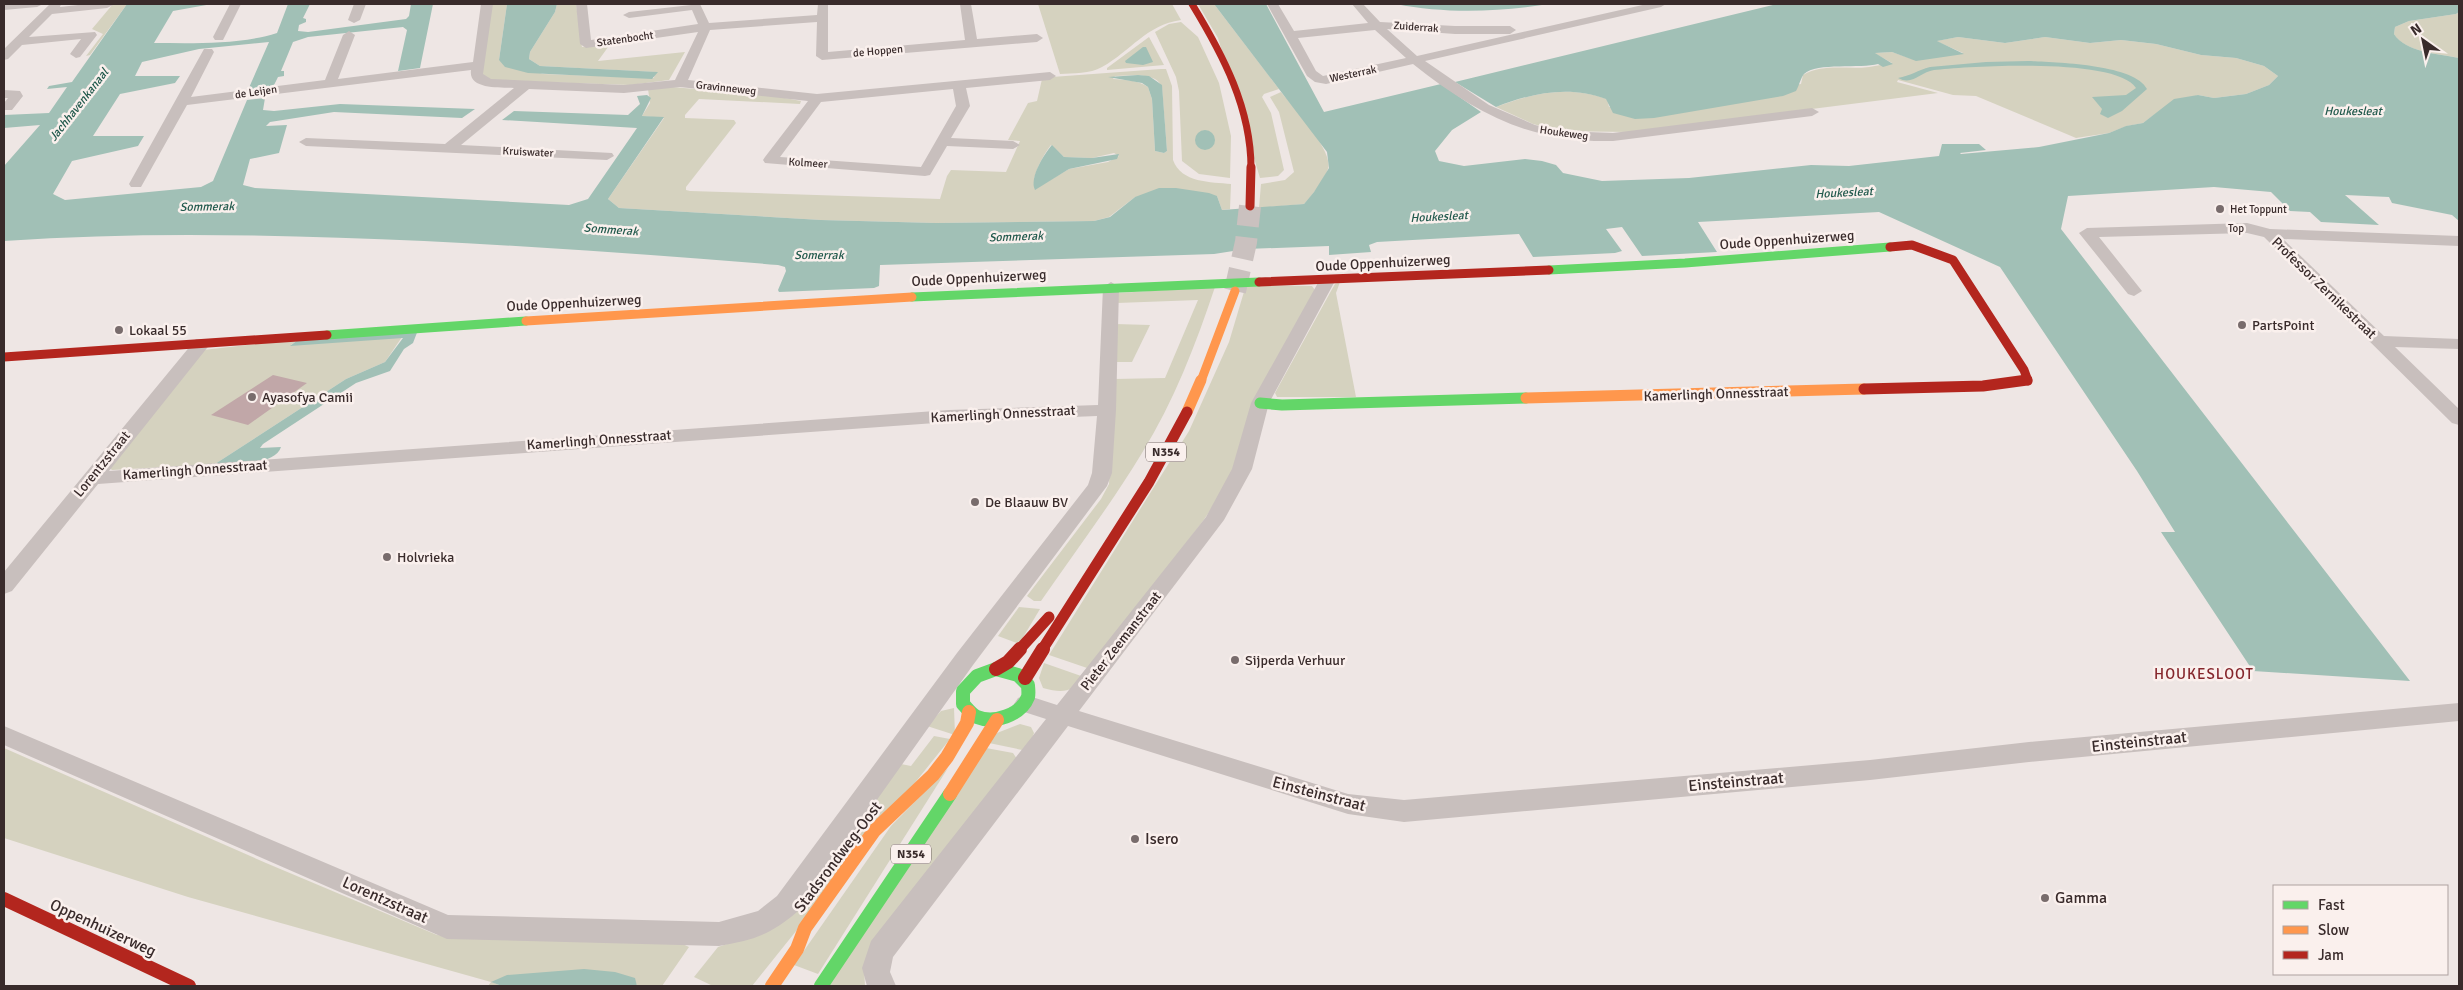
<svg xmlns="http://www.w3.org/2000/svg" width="2463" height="990" font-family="Signika,sans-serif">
<rect width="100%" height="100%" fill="#eee6e4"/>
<g fill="#d5d2bf" fill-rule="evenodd">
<polygon points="113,4 127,4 90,55 86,56 103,34 92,29"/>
<polygon points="492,4 507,4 499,60 543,74 654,78 655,72 540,66 529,59 530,52 555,12 557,4 576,4 582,47 611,43 598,61 685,52 669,80 630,85 490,80 482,75"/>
<path d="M1038,4H1172L1181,20C1146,25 1131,51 1102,67C1090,74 1073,73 1060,74Z"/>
<polygon points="1198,4 1214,4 1279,89 1264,94 1262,97 1271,113 1284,170 1278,176 1260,178 1218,38"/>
<path d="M2459,12V58C2440,54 2404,52 2394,34L2395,27L2409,21L2456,14Z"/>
<polygon points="1181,22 1198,37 1219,83 1231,136 1230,178 1199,174 1182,161 1179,91 1176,77 1155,32 1169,24"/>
<polygon points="1149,37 1164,65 1107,70 1107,68"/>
<path d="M1958,37L2005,43L2045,37L2090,43L2121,40L2156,44L2201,55L2236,58L2264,66L2278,76L2269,85L2246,94L2214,98L2198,95L2158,112L2143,123L2127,126L2109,133L2076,138L1976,96L1953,95L1898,80L1897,82L1938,93L1628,132L1559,131L1533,124L1496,107C1532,93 1569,85 1607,99L1609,107L1801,84L1803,75C1824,63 1847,70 1869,67C1877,66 1884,64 1892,63L1874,53L1892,52L1912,59L1963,53L1936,41Z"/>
<path d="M1161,69H1166L1172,86L1173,160C1181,183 1211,182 1231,184L1230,209L1222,210L1217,196L1135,197L1109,217L1094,221L936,223L821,220L619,208L608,199L664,118L642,116L650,103L648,89L672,87L774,96L801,101L800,104L699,99L685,115V118L734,120L736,123L686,187V190L690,191L940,199L947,176L951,170L1006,172L1020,141L1008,140L1028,103L1037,101L1042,79L1052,77ZM1138,75C1147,76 1158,77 1162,87L1167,151L1164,153L1155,151L1152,99L1148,87C1138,80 1126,80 1113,79L1115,76ZM1051,145L1064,157L1092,158L1114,153L1119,156L1108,162L1069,169L1035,189C1030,178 1044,154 1051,145Z"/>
<path d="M1281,92C1293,107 1334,151 1328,169C1323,182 1313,194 1304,204L1259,208L1261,184L1285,180L1294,172L1279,112L1270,97Z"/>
<polygon points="1340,282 1336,293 1356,397 1277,397 1275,393 1331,291 1335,284"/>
<polygon points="1246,285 1312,286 1315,290 1233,473 1222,493 1203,521 1090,669 1049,655 1189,431 1229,342"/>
<path d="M1215,287C1196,344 1174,401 1142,453C1111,504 1075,552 1041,601H1034L1027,596L1101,499L1109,484L1114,379L1165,378L1198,300L1117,303L1118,293Z"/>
<polygon points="1115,324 1150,325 1132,362 1117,362"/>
<polygon points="402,337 385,362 346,379 215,464 112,470 109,467 203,350 299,339 291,345"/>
<polygon points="1019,607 1040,609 1019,644 998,636"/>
<path d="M1044,663L1084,677C1072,693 1062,693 1043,688L1039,678Z"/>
<polygon points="954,708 955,735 927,726 941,711"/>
<polygon points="1020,724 1031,727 1034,733 1027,751 989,743 997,733"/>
<polygon points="934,736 950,739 752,986 713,986 694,977 718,947 754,935 901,764 911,766"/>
<polygon points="4,748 266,863 437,935 459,937 674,940 689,947 662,986 637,986 634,978 492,982 502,986 488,986 491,982 188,897 4,838"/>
<polygon points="986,748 1013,753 1017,759 864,968 865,986 828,986"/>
<polygon points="948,768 818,974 794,965 891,826"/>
</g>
<g fill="#a1c0b6">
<path d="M127,4H212L173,11L154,43C194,43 239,45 277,33L288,4H310L303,18L306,19V22L299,25L298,31L308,32L406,19L409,16L411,4H433L420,68L398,71L407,30L403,27L308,37L293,42L281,71H284V76L278,77L273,87L248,90L269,42L199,49L142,62L135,76H180L175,83L120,94L93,136H144L138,146L72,161L53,194L65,200L201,187L213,181L247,100L265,98L263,110L274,111L340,104L475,109L462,118L334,112L270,122L266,126L287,125L279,153L250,159L243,185L255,188L569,205L588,199L637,128L502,120L514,111L628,115L640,104L637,96L647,95L651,98L642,116L664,117L608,199L619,208L821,220L936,223L1094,221L1110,217L1135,197L1159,188H1176L1209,193L1217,196L1222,210L1304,204L1314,192L1329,168L1327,152L1214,4H1266L1324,112L1441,84L1481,112L1452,130L1435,151L1439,161L1464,166L1525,159L1542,161L1556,165L1563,173L1602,181L1689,178L1811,165L1849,166L1939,156L1942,144H1979L1986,150L1960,153L1961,154L2039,147L2109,133L2126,126L2143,123L2174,99L2198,95L2214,98L2246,94L2269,85L2278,76L2264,66L2236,58L2201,55L2156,44L2121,40L2090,43L2045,37L2005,43L1958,37L1937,41L1964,54L1916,61L1892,52L1875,53L1893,64L1883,67L1878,64C1861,69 1817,62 1804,74C1801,77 1799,86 1796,91L1783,96L1654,118L1635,119L1613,113L1606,99C1569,85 1532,93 1496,107L1455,82L1777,4H2459V12L2456,14L2409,21L2395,27L2394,34C2405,52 2439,54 2459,58V221L2452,215L2392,203L2389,197L2345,195L2379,225L2321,222L2310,212L2290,211L2271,192L2214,187L2068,196L2061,229L2410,681L2253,671L2161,532H2175L2137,471L2000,267L1879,212L1698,222L1717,252L1642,256L1622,227L1606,229L1622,251L1615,253L1533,257L1519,234L1377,242L1369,245L1371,252L1329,255V246L1246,249L1214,254L880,265L879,286L874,288L779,292L778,290L786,271L785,267L778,265C660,255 543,247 424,241C284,235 144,231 4,241V166L40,125L4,128V115L49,113L67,87L47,89L49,86L72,82Z"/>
<polygon points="507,4 557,4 555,12 530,52 529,59 540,66 658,72 652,79 528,73 505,67 499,60"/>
<path d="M1396,4H1549C1500,12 1445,14 1396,4Z"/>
<polygon points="1143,47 1146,47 1153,62 1143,65 1126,63 1125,61"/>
<path d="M2028,61C2054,62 2135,64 2147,89L2122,111L2108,118L2100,114L2102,109L2092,97L2126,95L2136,88C2117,57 1969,66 1934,70C1920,72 1913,86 1898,78C1910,76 1918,70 1930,67L1986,62Z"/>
<polygon points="1138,75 1149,76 1162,85 1167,151 1164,153 1155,151 1152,99 1148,87 1142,83 1108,77"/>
<circle cx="1205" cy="140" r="10"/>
<path d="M1052,145L1064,157L1092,158L1119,154L1117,159L1069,169L1035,190C1029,178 1044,154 1052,145Z"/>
<path d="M418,330L413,343L404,349L390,371L356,383L263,444L260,448L281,447C275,466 233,463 215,464L346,379L385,362L403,338L290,346L299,339Z"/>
<polygon points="584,969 615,972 635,978 637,986 502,986 491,982 507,975"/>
</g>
<polygon fill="#c1a7a8" points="273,375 307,383 248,425 211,415"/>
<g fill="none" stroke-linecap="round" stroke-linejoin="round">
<polyline stroke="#cac1bf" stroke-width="22" stroke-dasharray="22 11" stroke-linecap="butt" points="1235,291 1246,242 1250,206"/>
<g fill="#c8bfbd" fill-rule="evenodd">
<polygon points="4,4 43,4 37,7 4,10"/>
<polygon points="50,4 61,4 60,7 87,4 113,5 107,8 52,14 29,37 95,32 97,35 80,57 76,58 70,54 81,39 22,45 8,59 4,60 4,49"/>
<polygon points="230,4 241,4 223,40 215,40 213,37"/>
<polygon points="354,4 366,4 360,20 354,23 348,20"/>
<path d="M481,4H493L483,74L491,79L624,85L675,80L698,32L586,48L580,44L576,4H587L591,40L698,24L692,10L629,18L623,15L629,12L700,4L709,23L817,15L818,4H828V52L965,40L960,4H971L977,39L1037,34L1043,38L1037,42L822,60L816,56L817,22L710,30L688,80L817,94L1050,72L1056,76L1050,80L966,88L970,106L951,138L1013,141L1020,145L1013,149L947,146L930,175L925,176L765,163L763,160L765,157L808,101L680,87L624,93L529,89L461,145L612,153L614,156L607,160L306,146L299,142L306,138L445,144L514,88C501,87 468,90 471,70L187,105L141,187H131L129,184L204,49H212L214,52L191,97L325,80L343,35L349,31L355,35L338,79L473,62ZM953,89L956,106L921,167L780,157L821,102Z"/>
<path d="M1267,4H1278L1294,31L1368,23L1352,4H1363L1380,22L1455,26H1510L1516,30L1510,34H1455L1387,29L1417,56L1647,4H1666L1661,7L1425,61L1489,105L1535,125L1561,131L1613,133L1812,108L1819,112L1812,116L1613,141C1531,143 1476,114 1413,64L1326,84L1315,82L1307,76ZM1375,30L1406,58L1323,76L1316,71L1298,38Z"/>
<polygon points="4,90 20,91 23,96 12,110 4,110 4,103 8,98 4,98"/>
<polygon points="2247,223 2270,229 2459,236 2459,246 2283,239 2384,336 2459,339 2459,349 2395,347 2459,409 2459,425 2452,423 2264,237 2247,233 2099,237 2142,291 2134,296 2128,294 2079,233 2087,228"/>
<polygon points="1327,276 1335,281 1269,403 1252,469 1224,520 1079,711 1348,794 1404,800 1870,760 2029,742 2459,703 2459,721 2029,762 1870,780 1404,822 1348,814 1068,726 893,957 890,972 896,986 867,986 862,968 871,941 1046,719 1018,710 1014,704 1018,698 1026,695 1057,705 1206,517 1232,469 1251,403 1319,281"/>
<path d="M1111,282L1119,287L1116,410L1112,473L1107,486L973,665L797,912C770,935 753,940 719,946L447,939L4,745V726L448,915L719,922L758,911L777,896L957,653L1088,485L1092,473L1097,416L949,422L98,484L12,591L4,594V572L196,339H208L211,343L109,471L949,410L1098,405L1103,287Z"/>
</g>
<g stroke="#63d668" stroke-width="9">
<polyline points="1549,270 1685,263 1890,247"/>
<polyline points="912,297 1259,282"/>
<polyline points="327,335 526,321"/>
</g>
<polyline stroke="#63d668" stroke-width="11" points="1260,403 1282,405 1526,398"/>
<g stroke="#63d668" stroke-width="14">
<path d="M996,669L1018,675L1028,685C1028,688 1029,693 1028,697C1021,715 994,724 977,717C972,715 967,708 963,704V691L977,676Z"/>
<polyline points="821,986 950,794"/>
</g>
<g stroke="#ff974d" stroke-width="9">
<polyline points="526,321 912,297"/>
<polyline points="1201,381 1235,291"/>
</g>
<g stroke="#ff974d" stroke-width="11">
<polyline points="1526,398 1864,389"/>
<polyline points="1187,412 1201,380"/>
</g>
<g stroke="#ff974d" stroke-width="14">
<polyline points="950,794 997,720"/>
<polyline points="772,986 797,949 805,928 874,831 933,775 947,757 967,723 969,712"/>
</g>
<path stroke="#b3261e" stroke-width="7" d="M1192,4C1223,55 1251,108 1251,168"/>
<g stroke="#b3261e" stroke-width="9">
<polyline points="1250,206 1251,167"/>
<polyline points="1890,247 1912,245 1953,260 2024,370 2028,381"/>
<polyline points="1259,282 1549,270"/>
<polyline points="4,357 327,335"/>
</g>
<g stroke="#b3261e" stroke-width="11">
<polyline points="1864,389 1983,386 2027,380"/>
<polyline points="1019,650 1049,617"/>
<polyline points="1042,650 1149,482 1187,412"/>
</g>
<g stroke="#b3261e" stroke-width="14">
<polyline points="996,669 1008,662 1020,649"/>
<polyline points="1025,678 1043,649"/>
<polyline points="4,899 189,986"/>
</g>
</g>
<g fill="#786c6c" stroke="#faf0ed" stroke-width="2">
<circle cx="2220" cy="209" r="5"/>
<circle cx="2242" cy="325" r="5"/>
<circle cx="119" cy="330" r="5"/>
<circle cx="252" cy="397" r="5"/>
<circle cx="975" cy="502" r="5"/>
<circle cx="387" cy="557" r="5"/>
<circle cx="1235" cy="660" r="5"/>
<circle cx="1135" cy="839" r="5"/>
<circle cx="2045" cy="898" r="5"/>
</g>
<g text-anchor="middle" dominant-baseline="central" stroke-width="5" stroke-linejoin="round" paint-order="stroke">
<g font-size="11" fill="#392b2b" stroke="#faf0ed">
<text transform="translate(1416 27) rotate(4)">Zuiderrak</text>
<text transform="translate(625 39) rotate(-8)">Statenbocht</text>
<text transform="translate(878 51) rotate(-5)">de Hoppen</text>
<text transform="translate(1353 74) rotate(-12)">Westerrak</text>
<text transform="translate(726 88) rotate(6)">Gravinneweg</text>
<text transform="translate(256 92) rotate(-8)">de Leijen</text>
<text transform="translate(1564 133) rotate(8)">Houkeweg</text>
<text transform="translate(528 152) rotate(3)">Kruiswater</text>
<text transform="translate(808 163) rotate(4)">Kolmeer</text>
<text x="2236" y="228">Top</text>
</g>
<g font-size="11" fill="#392b2b" stroke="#faf0ed" text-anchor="start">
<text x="2230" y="209">Het Toppunt</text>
</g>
<g font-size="12" font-style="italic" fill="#21594c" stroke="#faf0ed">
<text transform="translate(79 105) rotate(-52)">Jachhavenkanaal</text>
<text x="2353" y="111">Houkesleat</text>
<text transform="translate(1844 193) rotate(-3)">Houkesleat</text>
<text transform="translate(207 207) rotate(-1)">Sommerak</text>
<text transform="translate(1439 217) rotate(-3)">Houkesleat</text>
<text transform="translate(611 230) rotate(4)">Sommerak</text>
<text transform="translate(1016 237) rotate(-2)">Sommerak</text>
<text x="819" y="255">Somerrak</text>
</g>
<g fill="#faf0ed" stroke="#736665" stroke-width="1">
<rect x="1146" y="442.5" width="40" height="19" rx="4"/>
<rect x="891" y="844.5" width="40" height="19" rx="4"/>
</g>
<g font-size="12" font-weight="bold" fill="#392b2b">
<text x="1166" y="452">N354</text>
<text x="911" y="854">N354</text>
</g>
<g font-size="14" fill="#392b2b" stroke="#faf0ed">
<text transform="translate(1787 240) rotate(-4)">Oude Oppenhuizerweg</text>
<text transform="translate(1383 263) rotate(-3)">Oude Oppenhuizerweg</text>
<text transform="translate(979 278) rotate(-3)">Oude Oppenhuizerweg</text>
<text transform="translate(2324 288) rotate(44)">Professor Zernikestraat</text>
<text transform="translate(574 303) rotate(-3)">Oude Oppenhuizerweg</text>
<text transform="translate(1716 394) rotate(-2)">Kamerlingh Onnesstraat</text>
<text transform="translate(1003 414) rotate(-3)">Kamerlingh Onnesstraat</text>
<text transform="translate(599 440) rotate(-4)">Kamerlingh Onnesstraat</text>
<text transform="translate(102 464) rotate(-51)">Lorentzstraat</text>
<text transform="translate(195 470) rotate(-4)">Kamerlingh Onnesstraat</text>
<text transform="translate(1121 641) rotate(-52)">Pieter Zeemanstraat</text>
</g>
<g font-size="14" fill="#392b2b" stroke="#faf0ed" text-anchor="start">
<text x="2252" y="325">PartsPoint</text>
<text x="129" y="330">Lokaal 55</text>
<text x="262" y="397">Ayasofya Camii</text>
<text x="985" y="502">De Blaauw BV</text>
<text x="397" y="557">Holvrieka</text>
<text x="1245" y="660">Sijperda Verhuur</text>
</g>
<g font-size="15" letter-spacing="1" fill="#85262c" stroke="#faf0ed">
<text x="2204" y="674">HOUKESLOOT</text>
</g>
<g font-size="16" fill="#392b2b" stroke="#faf0ed">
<text transform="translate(2139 742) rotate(-6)">Einsteinstraat</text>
<text transform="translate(1736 782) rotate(-5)">Einsteinstraat</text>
<text transform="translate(1319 794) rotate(15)">Einsteinstraat</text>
<text transform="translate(838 857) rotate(-53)">Stadsrondweg-Oost</text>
<text transform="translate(385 900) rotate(24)">Lorentzstraat</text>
<text transform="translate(103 928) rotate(25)">Oppenhuizerweg</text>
</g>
<g font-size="16" fill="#392b2b" stroke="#faf0ed" text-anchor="start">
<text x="1145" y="839">Isero</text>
<text x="2055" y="898">Gamma</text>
</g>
</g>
<rect width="2463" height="990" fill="none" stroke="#392b2b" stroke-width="10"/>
<rect x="2273" y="885" width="175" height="90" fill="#faf0ed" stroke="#ada19f"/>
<rect x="2283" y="901" width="25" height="8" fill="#63d668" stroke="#ada19f"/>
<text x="2318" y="910" font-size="15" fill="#392b2b">Fast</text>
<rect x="2283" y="926" width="25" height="8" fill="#ff974d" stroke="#ada19f"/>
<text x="2318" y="935" font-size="15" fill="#392b2b">Slow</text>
<rect x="2283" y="951" width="25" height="8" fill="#b3261e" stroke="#ada19f"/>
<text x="2318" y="960" font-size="15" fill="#392b2b">Jam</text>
<g transform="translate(2423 40) rotate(327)" stroke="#faf0ed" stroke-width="4" paint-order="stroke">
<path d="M0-4L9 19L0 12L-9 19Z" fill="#392b2b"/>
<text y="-8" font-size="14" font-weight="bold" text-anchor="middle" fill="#392b2b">N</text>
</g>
</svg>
